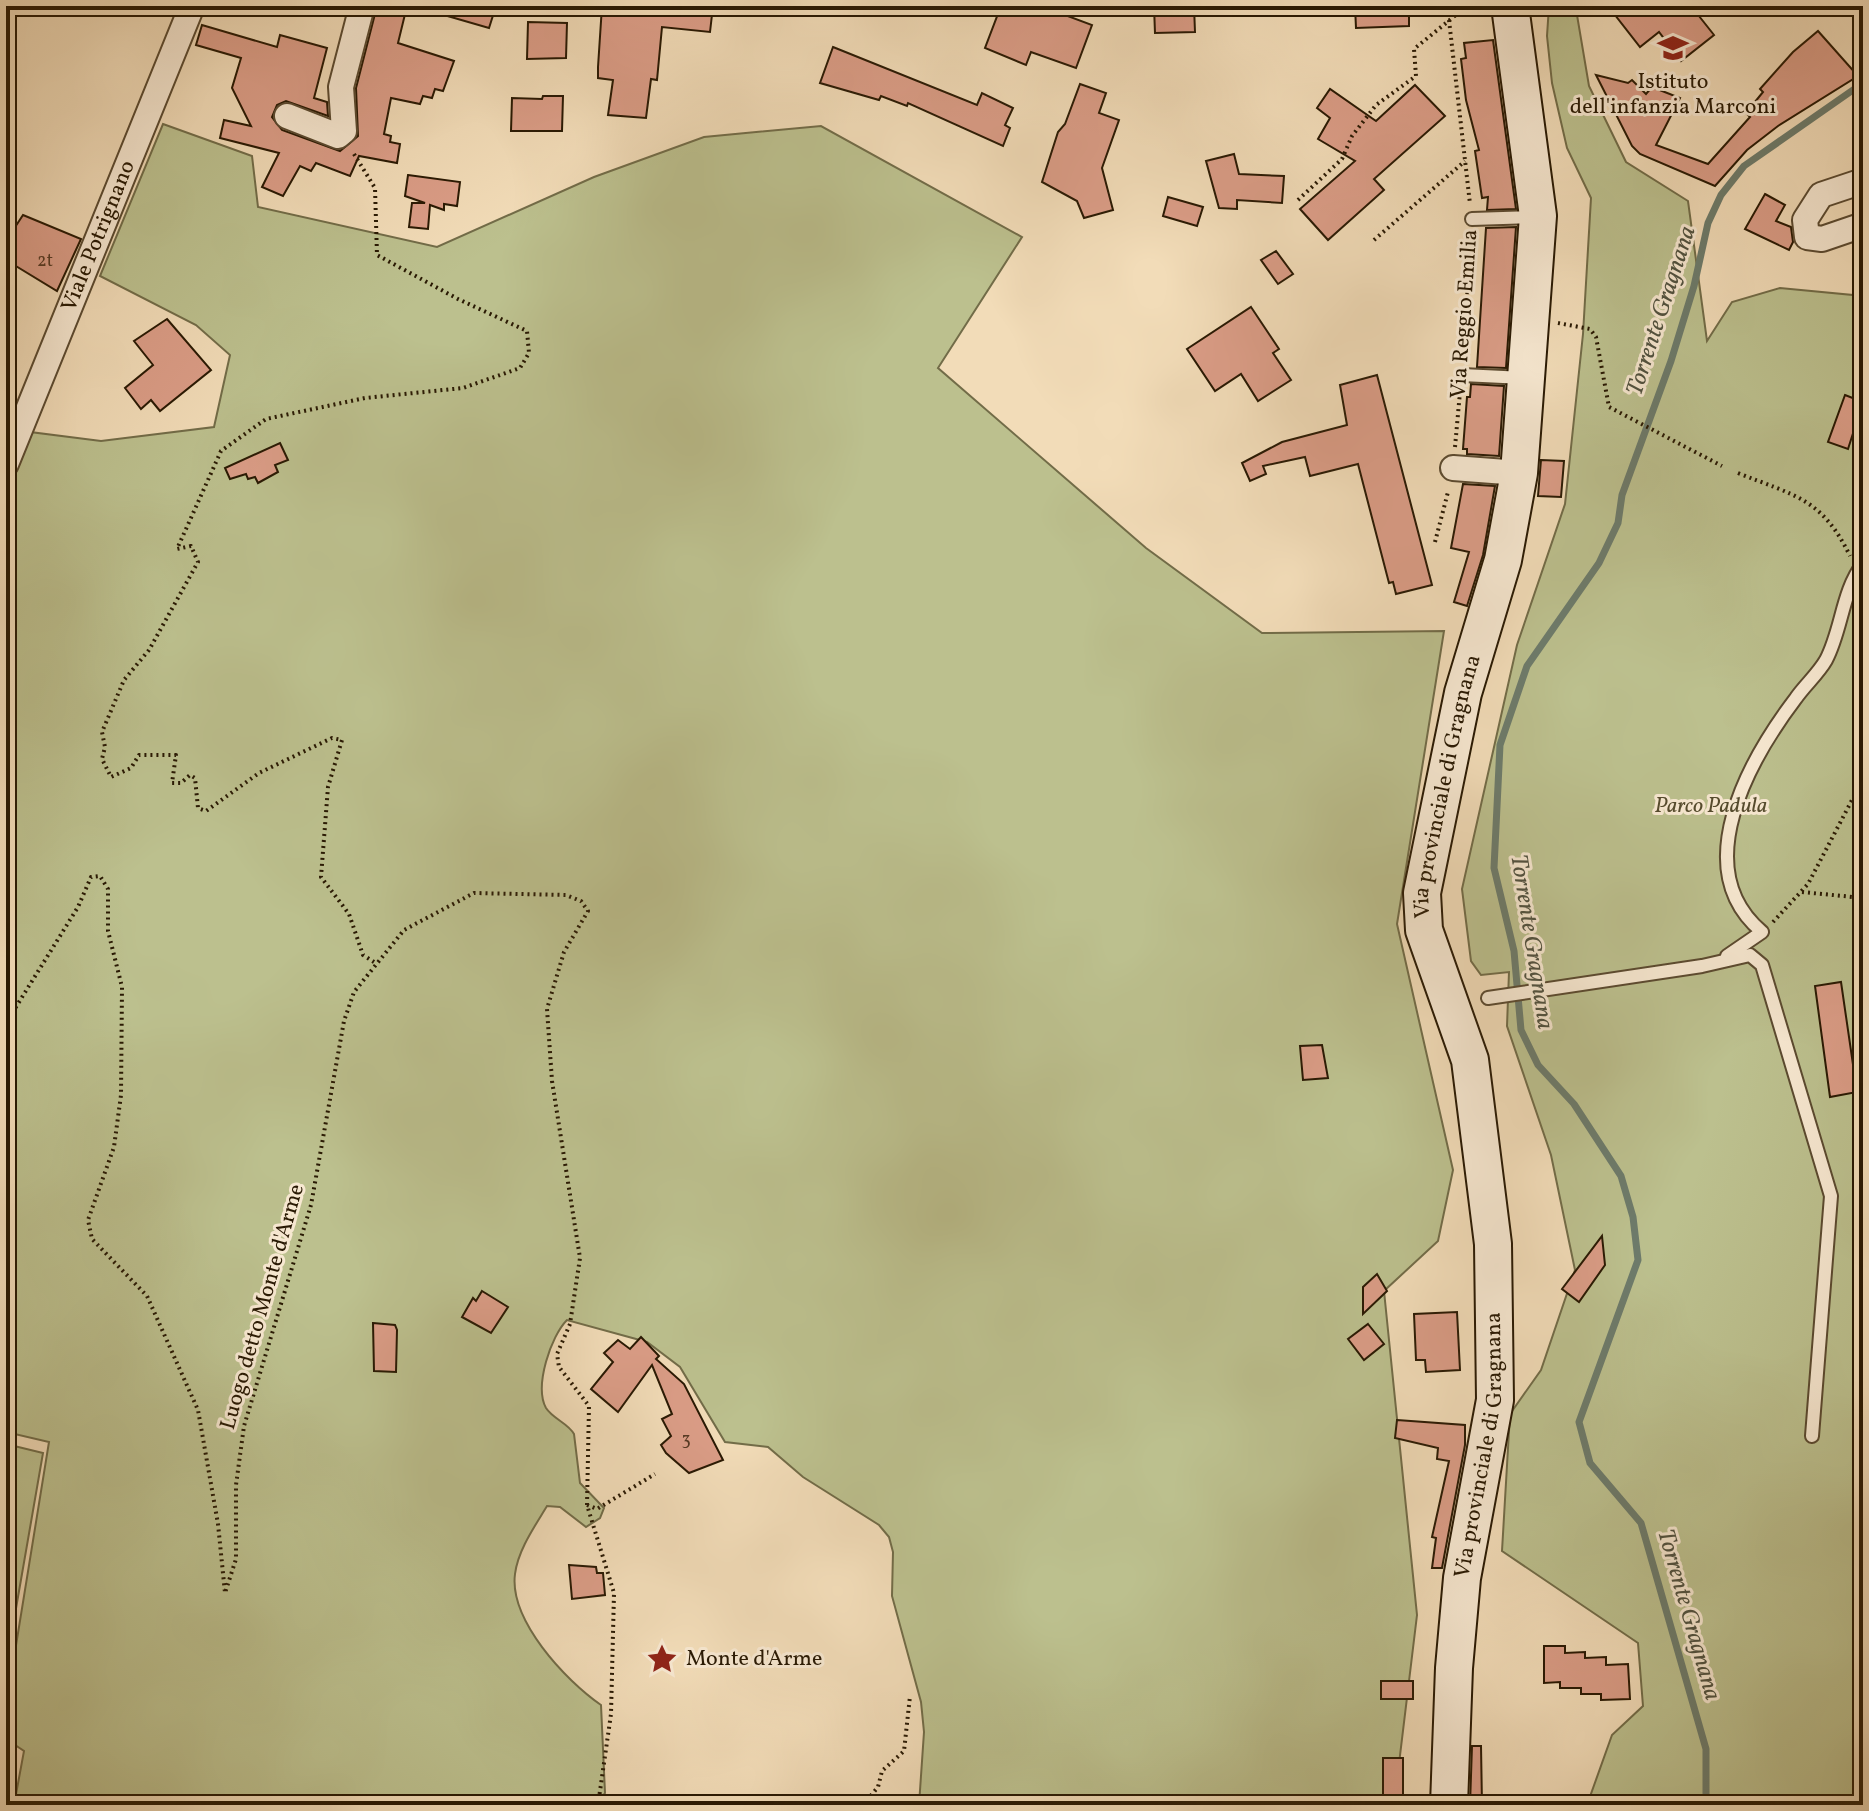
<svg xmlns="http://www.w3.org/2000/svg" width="1869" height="1811" font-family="Vollkorn,serif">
<rect width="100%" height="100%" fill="#f2dcb8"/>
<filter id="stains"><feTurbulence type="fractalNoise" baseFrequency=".0025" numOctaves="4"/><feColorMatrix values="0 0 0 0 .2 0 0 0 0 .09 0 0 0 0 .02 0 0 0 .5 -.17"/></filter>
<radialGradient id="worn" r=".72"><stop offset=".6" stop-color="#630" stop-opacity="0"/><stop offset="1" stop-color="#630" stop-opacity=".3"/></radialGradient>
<g fill="#bcc08e" stroke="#726c48" stroke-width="2">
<polygon points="1549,6 1568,6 1577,15 1589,86 1626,162 1688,201 1707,341 1732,302 1780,288 1863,296 1863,1805 1587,1805 1612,1735 1643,1706 1638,1643 1502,1551 1510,1414 1541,1370 1575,1270 1551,1155 1507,1026 1509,972 1481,975 1471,961 1462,889 1517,645 1565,504 1583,334 1591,198 1567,148 1552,83 1547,36"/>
<path d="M163,124L252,156L258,207L437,247L594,177L704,137L821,126L1022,237L938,368L1146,548L1262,633L1444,631L1397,924L1453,1170L1438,1241L1384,1291L1417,1615L1394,1805H919L924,1732L921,1702L892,1596L893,1552L889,1537L879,1525L803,1477L768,1447L725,1442L680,1367L647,1342L567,1320C551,1336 534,1386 546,1408C553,1419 568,1423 574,1434L580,1483L604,1508L600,1518L586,1527L560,1507L547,1506C535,1526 518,1550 515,1574C509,1620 565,1680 601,1705L605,1793L596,1805H14L24,1751L6,1739V1707L49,1442L6,1432V429L101,441L214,427L230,355L196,325L100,276Z"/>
<polygon points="6,1444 43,1453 6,1666"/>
</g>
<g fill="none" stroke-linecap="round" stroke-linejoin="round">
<polyline stroke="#6d7b6b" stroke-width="7" points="1706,1805 1706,1749 1641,1523 1590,1463 1579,1422 1638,1260 1633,1217 1621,1176 1574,1104 1538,1065 1521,1030 1514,951 1494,868 1500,745 1527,666 1599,563 1618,523 1622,495 1671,361 1694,286 1708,223 1721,195 1744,166 1863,83"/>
</g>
<g fill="#db9d87" stroke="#291903" stroke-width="2">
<polygon points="377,6 407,6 398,43 454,61 443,91 435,89 432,98 423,96 420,104 391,98 384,134 391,136 390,142 400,144 397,163 359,156 350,176 316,163 311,171 300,166 283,196 262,187 279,153 220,138 224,120 251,126 232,88 241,58 196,45 202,25 277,47 280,35 327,48 314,98 327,102 328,116 286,101 277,105 272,117 282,130 340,151 358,136 356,88"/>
<polygon points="430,6 496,6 489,28 430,11"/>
<polygon points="602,6 713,6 710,32 662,27 657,80 651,79 646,118 608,115 613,80 598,78 598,67"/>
<polygon points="1001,6 1029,12 1031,6 1041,6 1092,25 1076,68 1031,52 1026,65 985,48"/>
<polygon points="1154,6 1194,6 1195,32 1155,33"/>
<polygon points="1355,6 1409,6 1409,26 1356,28"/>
<polygon points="1608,6 1691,6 1714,35 1681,61 1659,32 1640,47"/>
<polygon points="528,22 567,23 566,58 527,59"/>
<polygon points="1818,31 1858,76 1778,126 1747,150 1715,186 1640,154 1632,146 1596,75 1628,83 1632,80 1646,94 1652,87 1680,98 1656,145 1708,164 1750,117 1746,113 1763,92 1760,89 1793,52"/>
<polygon points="1493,40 1516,209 1487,210 1488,197 1482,198 1475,151 1479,150 1466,100 1461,59 1466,58 1464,43"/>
<polygon points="833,47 977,105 982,93 1013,108 1005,125 1010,128 1003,146 908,103 907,106 881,96 879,100 820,83"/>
<polygon points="1080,84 1106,93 1099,113 1119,120 1102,168 1113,210 1084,218 1077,201 1042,182 1058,132 1065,124"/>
<polygon points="1415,85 1445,116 1374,179 1384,190 1328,240 1300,209 1355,161 1318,139 1330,118 1317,108 1330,89 1376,121"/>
<polygon points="543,96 563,96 562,131 511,131 512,98 542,99"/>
<polygon points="1234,154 1239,174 1284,176 1282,203 1237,200 1237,209 1219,208 1206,161"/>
<polygon points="408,175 460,182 457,206 444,204 444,210 430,205 428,229 409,227 412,203 425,203 405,196"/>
<polygon points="1765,194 1785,205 1776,221 1791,227 1793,242 1789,250 1745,229"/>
<polygon points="1168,197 1203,207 1197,226 1163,216"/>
<polygon points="23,215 81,239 57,291 6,260 6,241"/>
<polygon points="1516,227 1506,368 1477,367 1486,228"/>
<polygon points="1276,251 1293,274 1278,284 1261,260"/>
<polygon points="1251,307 1279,349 1273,353 1291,380 1258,401 1241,374 1215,391 1187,349"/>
<polygon points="167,319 211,370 160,411 151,400 141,409 125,388 153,365 134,341"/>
<polygon points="1377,375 1432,585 1396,594 1393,582 1389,583 1358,464 1310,476 1305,457 1263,466 1266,474 1250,481 1242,463 1282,442 1347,425 1340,385"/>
<polygon points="1471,384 1504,386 1499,456 1467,454 1467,449 1463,449 1467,397 1470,397"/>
<polygon points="1845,395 1863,402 1848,449 1828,442"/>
<polygon points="280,443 288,460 275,465 278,472 258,483 255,477 248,479 246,474 230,479 225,468"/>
<polygon points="1541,460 1564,461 1561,497 1538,496"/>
<polygon points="1463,484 1495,486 1483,555 1467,606 1454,602 1469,552 1451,548"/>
<polygon points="1841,982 1857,1092 1830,1097 1815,986"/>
<polygon points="1322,1045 1328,1078 1303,1080 1300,1046"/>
<polygon points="1602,1236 1605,1265 1579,1302 1562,1289"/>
<polygon points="1377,1274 1387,1291 1363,1314 1363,1287"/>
<polygon points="482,1291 508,1307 491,1333 462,1317 473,1298 476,1301"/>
<polygon points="1457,1312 1460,1370 1426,1372 1425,1360 1416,1360 1414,1314"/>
<polygon points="373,1323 395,1325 397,1330 396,1372 374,1371"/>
<polygon points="1368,1324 1384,1344 1364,1360 1348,1339"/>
<polygon points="641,1337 659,1356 656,1359 684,1384 723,1460 689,1473 666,1453 661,1445 671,1436 662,1419 672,1414 652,1365 618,1412 591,1389 613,1362 604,1353 618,1340 630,1349"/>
<polygon points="1397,1420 1465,1425 1465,1445 1442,1568 1432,1568 1436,1538 1432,1537 1449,1461 1437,1459 1438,1448 1395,1438"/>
<polygon points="569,1565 596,1567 597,1573 603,1573 605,1595 572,1599"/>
<polygon points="1544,1646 1565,1646 1565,1653 1585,1652 1585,1658 1606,1657 1606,1665 1628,1664 1630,1699 1601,1700 1601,1694 1581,1694 1581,1688 1560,1688 1560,1682 1544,1683"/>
<rect x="1381" y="1681" width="32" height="18"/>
<polygon points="1472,1746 1481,1746 1482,1805 1470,1805"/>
<rect x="1383" y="1758" width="20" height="38"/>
</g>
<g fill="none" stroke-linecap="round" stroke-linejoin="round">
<g stroke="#5b4a30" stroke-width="16">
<g id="service">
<polyline points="1472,219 1535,217"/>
<polyline points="1462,375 1524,378"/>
<path d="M1727,956L1762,932C1687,869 1749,760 1796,698C1805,685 1818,674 1826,660C1842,630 1842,591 1863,564"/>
<polyline points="1488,998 1702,966 1750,955 1762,965 1831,1196 1812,1436"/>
</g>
</g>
<g stroke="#5b4a30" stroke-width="28">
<g id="minor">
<polyline points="287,116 338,136 344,131 341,87 362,6"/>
<polyline points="1863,181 1821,195 1805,220 1807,237 1822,239 1863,225"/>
<path id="s1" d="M6,464L192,6"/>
<polyline points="1453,468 1519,473"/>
</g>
</g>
<g stroke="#291903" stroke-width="40">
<g id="secondary">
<path id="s2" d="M1449,1805L1454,1668L1462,1578L1495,1400L1493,1244L1470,1060L1424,930L1422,893L1463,693L1503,560L1519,473L1538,216L1510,6"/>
</g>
</g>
<g stroke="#291903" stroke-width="4" stroke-dasharray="2 4" stroke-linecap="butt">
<polyline points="1449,20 1470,204"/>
<polyline points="354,154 375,188 377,255 458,299 527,331 529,353 520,368 463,388 365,398 266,419 221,451 177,549 191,546 198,562 149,650 124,680 102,732 105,747 102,759 111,777 131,768 139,755 176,755 172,783 181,783 190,775 195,778 198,808 206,811 259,773 332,738 342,740 328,787 321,877 349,914 363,955 374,962"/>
<polyline points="1298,200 1342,159 1352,136 1376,105 1416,76 1414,49 1467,6"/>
<polyline points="1374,240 1465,161"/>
<polyline points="1558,323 1590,329 1596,337 1609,407 1722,466"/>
<polyline points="1463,360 1471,237"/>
<polyline points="1455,447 1460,392"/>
<path d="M1738,473C1795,496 1822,498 1850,556"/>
<polyline points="1435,542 1448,492"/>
<polyline points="1802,892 1863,898"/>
<polyline points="1773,922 1808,884 1863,779"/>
<polyline points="6,1023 78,907 91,877 100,876 108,889 108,931 122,987 121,1095 114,1147 88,1220 92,1239 147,1296 198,1410 218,1524 225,1593 236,1559 236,1485 244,1426 311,1205 344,1021 354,992 404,930 474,893 566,895 581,901 588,911 564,952 547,1009 552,1081 580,1258 570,1324 557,1354 559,1367 589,1406 587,1505 614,1593 611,1714 598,1805"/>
<polyline points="587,1505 597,1509 655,1474"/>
<polyline points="863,1805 878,1787 882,1771 904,1751 910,1696"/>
</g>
<use href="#service" stroke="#f7e8d1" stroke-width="12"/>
<use href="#minor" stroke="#f7e8d1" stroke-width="24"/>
<use href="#secondary" stroke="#f7e8d1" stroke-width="36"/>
</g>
<defs>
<g id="school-bare" transform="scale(2.4)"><path d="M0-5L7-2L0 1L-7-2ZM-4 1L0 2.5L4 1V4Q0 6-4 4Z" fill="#8f2418" stroke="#f7e8d1" stroke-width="2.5" paint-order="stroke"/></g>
<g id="sight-bare" transform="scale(2.4)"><path d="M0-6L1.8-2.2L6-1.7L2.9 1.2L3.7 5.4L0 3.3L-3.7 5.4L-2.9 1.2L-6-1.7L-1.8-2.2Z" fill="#8f2418" stroke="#f7e8d1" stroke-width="2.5" paint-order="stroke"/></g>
</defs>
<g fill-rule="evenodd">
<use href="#school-bare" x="1673" y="48"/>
<use href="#sight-bare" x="662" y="1659"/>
</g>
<g text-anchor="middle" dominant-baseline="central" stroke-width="6" stroke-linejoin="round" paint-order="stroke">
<g font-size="18" fill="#563a24">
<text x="45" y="261">2t</text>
<text x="686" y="1440">3</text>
</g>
<g font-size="22" fill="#291903" stroke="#f7e8d1">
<text x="1673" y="82">Istituto<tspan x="1673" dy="25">dell'infanzia Marconi</tspan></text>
<text x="686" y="1659" text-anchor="start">Monte d'Arme</text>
</g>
<g font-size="22" fill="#291903" stroke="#f7e8d1">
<text stroke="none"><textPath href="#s1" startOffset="246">Viale Potrignano</textPath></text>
<text transform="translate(1465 314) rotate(-86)">Via Reggio Emilia</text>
<text stroke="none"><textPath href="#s2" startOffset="1034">Via provinciale di Gragnana</textPath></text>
<text transform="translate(263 1307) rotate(-74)">Luogo detto Monte d'Arme</text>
<text stroke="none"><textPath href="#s2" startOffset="362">Via provinciale di Gragnana</textPath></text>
</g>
<g font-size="22" font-style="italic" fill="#554b2d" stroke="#f7e8d1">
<text x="1711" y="806">Parco Padula</text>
</g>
<g font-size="24" font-style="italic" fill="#515240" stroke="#f7e8d1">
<text transform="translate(1662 311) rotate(-72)">Torrente Gragnana</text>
<text transform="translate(1531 942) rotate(81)">Torrente Gragnana</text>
<text transform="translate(1688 1615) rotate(74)">Torrente Gragnana</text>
</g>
</g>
<rect width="1869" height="1811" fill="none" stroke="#f2dcb8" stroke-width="32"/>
<rect x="8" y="8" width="1853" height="1795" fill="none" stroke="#291903" stroke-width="4"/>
<rect x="16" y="16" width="1837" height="1779" fill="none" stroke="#291903" stroke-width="2"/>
<rect width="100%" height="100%" filter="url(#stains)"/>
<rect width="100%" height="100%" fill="url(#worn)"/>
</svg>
